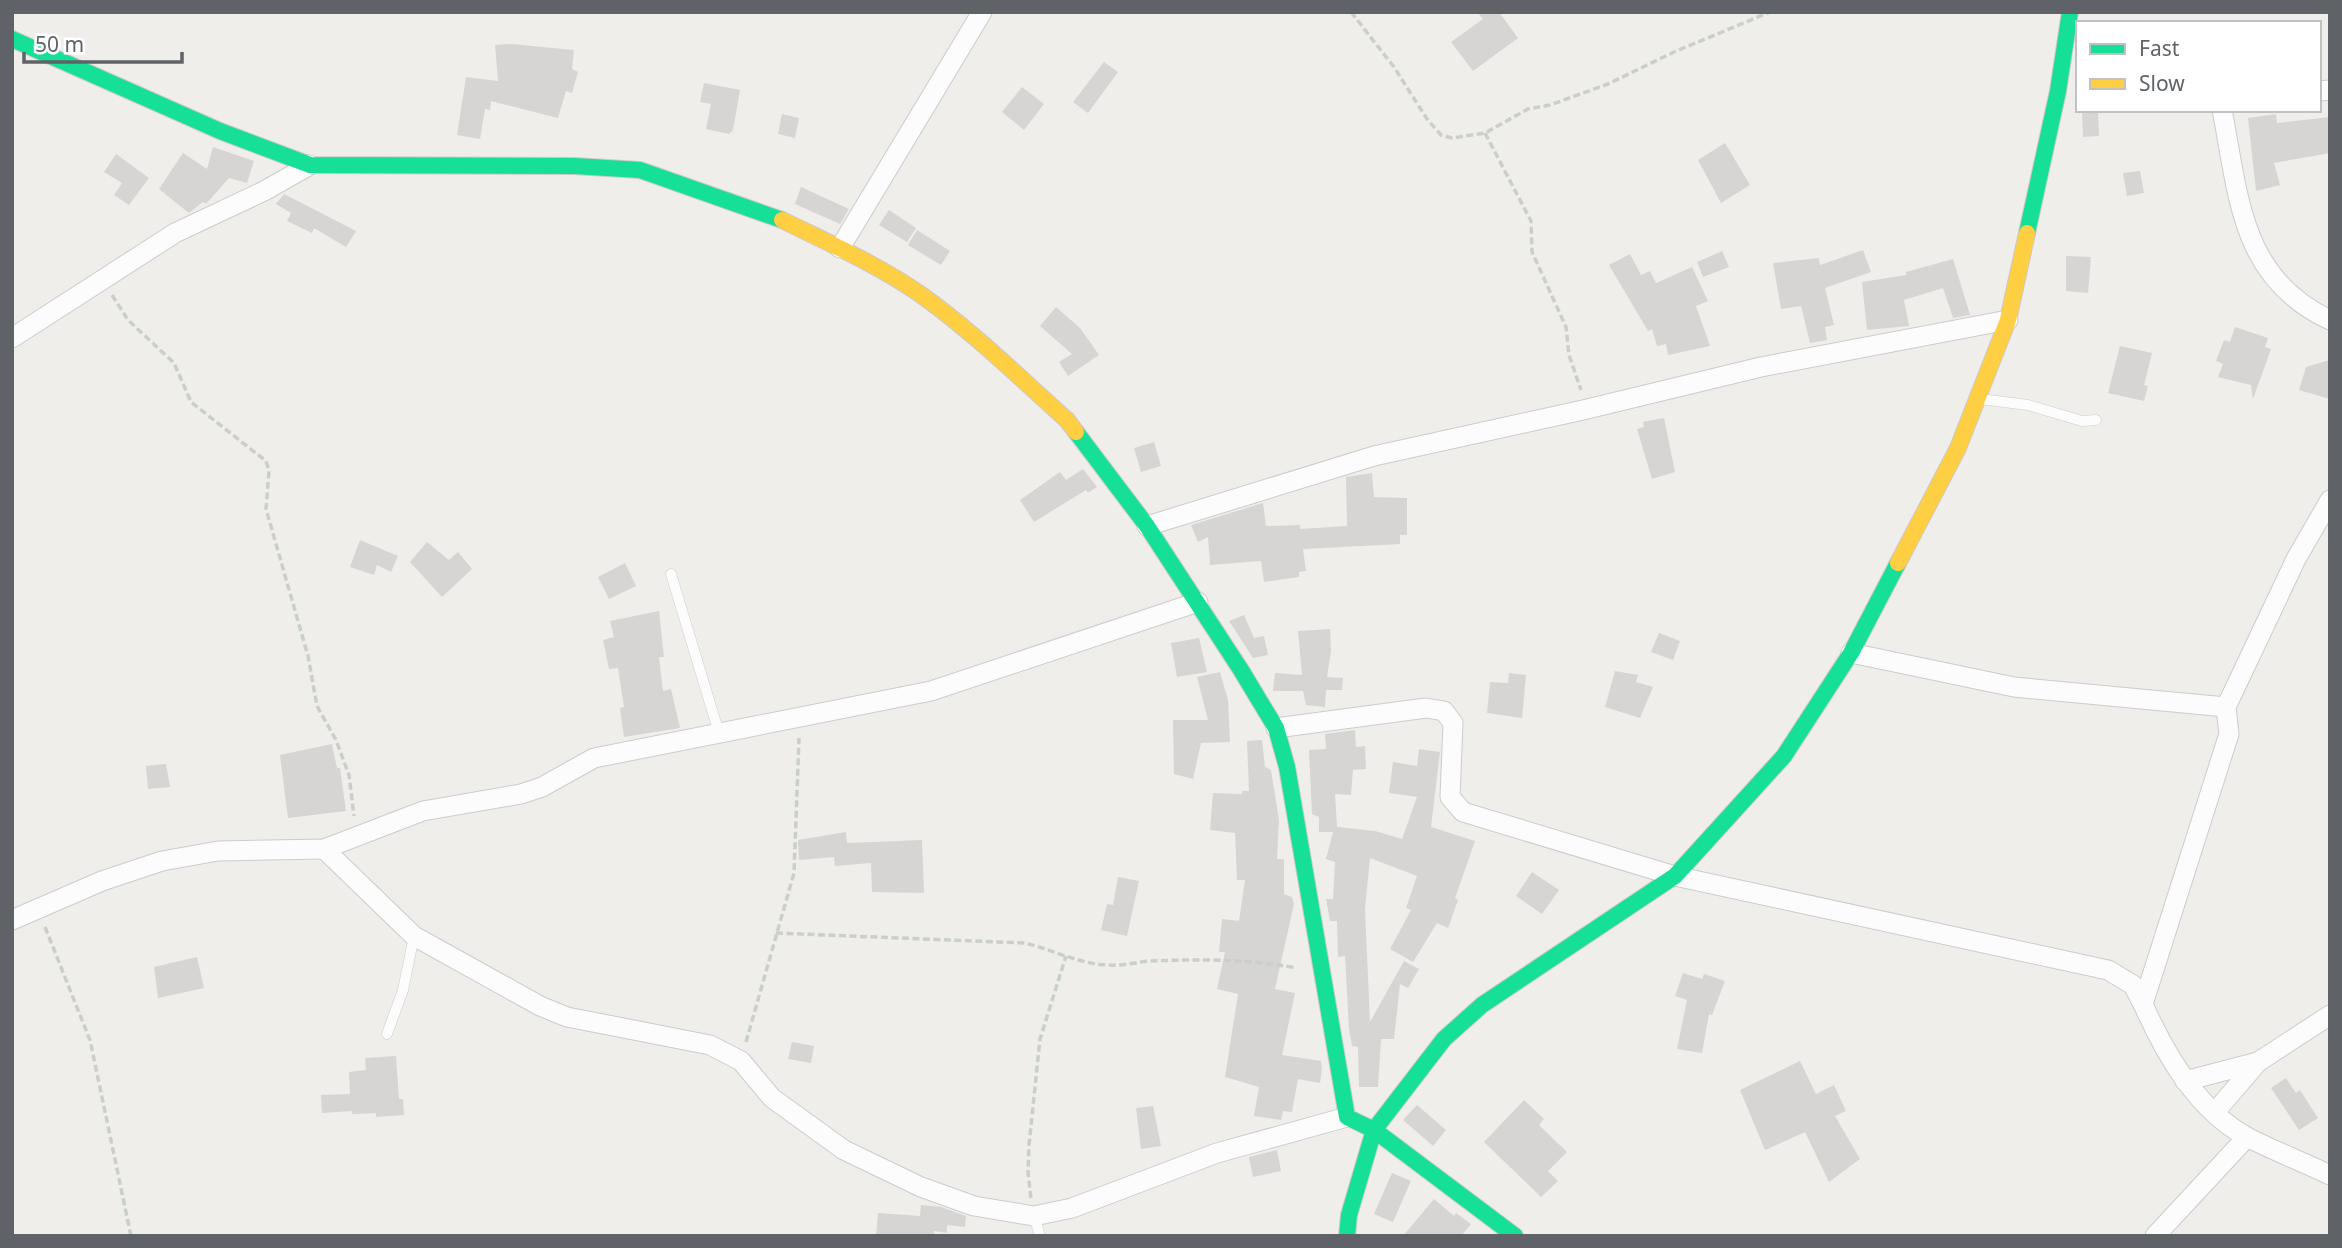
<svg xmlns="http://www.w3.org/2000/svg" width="2342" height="1248" font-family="'Noto Sans',sans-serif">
<rect width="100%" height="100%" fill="#efeeea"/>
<g fill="#d6d5d3">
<polygon points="1477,12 1499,12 1518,38 1473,71 1451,42 1483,19"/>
<polygon points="511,44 574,50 572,69 578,72 572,93 566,91 558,118 491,101 490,110 485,109 480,139 457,135 466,77 498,81 495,45"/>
<polygon points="1104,62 1118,72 1088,113 1073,102"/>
<polygon points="704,83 740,90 733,130 729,134 706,129 711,104 700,102"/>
<polygon points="1022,87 1044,104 1024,130 1002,112"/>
<polygon points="2082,110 2098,110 2099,136 2083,137"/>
<polygon points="782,114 799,118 795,138 778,134"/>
<polygon points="2276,114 2277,123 2330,117 2330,153 2274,163 2280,185 2256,191 2248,118"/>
<polygon points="1725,143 1750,185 1721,203 1698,160"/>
<polygon points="213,147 254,161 247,183 229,178 206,204 203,202 189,213 159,189 183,153 207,169"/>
<polygon points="116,154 149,178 129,205 114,195 122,183 104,172"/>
<polygon points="2140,171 2144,193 2127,196 2123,173"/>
<polygon points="801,187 849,209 840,224 795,204"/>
<polygon points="284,194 356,231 346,247 314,228 312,233 287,221 291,213 276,204"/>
<polygon points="889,210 916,228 907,242 879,225"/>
<polygon points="917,230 950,251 941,265 908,245"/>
<polygon points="1863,250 1871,272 1825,288 1834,325 1825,327 1827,340 1810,343 1801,306 1781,309 1773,263 1819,258 1820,265"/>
<polygon points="1722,251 1729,267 1703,277 1697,262"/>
<polygon points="1630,254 1641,275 1650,271 1656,283 1692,267 1708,301 1696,306 1710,346 1668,355 1666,344 1657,346 1652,329 1648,331 1609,265"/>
<polygon points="2066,256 2091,257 2088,293 2066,291"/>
<polygon points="1953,259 1970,315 1953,318 1943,288 1904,300 1909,326 1867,330 1862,282 1906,275 1906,272"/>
<polygon points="1056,307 1080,328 1099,355 1068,376 1059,362 1072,354 1040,326"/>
<polygon points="2235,327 2268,338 2265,347 2271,349 2253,399 2251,385 2218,377 2223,364 2216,361 2224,340 2230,342"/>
<polygon points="2120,346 2152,353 2144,385 2148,386 2144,401 2108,393"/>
<polygon points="2330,360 2330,399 2299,390 2306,367"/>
<polygon points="1664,418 1675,472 1652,479 1637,429 1644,427 1643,422"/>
<polygon points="1154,442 1161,466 1141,472 1134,448"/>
<polygon points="1083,469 1097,487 1088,493 1086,490 1034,522 1020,500 1060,472 1066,480"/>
<polygon points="1372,473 1374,497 1407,498 1407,535 1400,535 1400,544 1303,549 1306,571 1299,572 1299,577 1264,582 1261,561 1210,565 1208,537 1198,542 1191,525 1263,503 1266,526 1300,525 1300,529 1347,526 1346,477"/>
<polygon points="360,540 398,556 391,572 377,565 374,575 350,567"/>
<polygon points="427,542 449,560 458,552 472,569 442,597 410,562"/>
<polygon points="625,563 636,586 609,599 598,577"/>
<polygon points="659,611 664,657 659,657 663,691 671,689 680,728 624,737 620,708 624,707 618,668 609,669 603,640 614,637 610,621"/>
<polygon points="1244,615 1254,638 1264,636 1268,655 1253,658 1229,621"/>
<polygon points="1330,629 1331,651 1327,677 1343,678 1342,690 1326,690 1325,707 1306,705 1303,691 1273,691 1275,673 1302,675 1298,631"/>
<polygon points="1659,633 1680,641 1673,660 1651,652"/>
<polygon points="1199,638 1207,672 1177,677 1171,643"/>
<polygon points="1615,671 1638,675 1636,682 1653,687 1640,718 1605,707"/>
<polygon points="1220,672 1228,700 1230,742 1201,743 1193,779 1174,774 1173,720 1208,720 1197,677"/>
<polygon points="1509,673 1526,675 1522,718 1487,713 1490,682 1508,683"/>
<polygon points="1355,730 1356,747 1365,746 1366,769 1353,770 1351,795 1335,794 1337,827 1375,831 1402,839 1417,797 1389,793 1393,762 1417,766 1419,749 1440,752 1431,827 1475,841 1455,898 1458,900 1448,928 1437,923 1413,962 1390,949 1411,910 1406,908 1417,876 1370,858 1365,909 1370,1022 1404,961 1419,969 1408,988 1400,984 1394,1039 1381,1039 1378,1087 1359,1087 1358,1047 1352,1046 1349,1029 1345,956 1338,957 1337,921 1330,921 1326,899 1333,899 1335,862 1326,859 1333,832 1319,832 1319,817 1312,814 1309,750 1326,749 1325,734"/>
<polygon points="1262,740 1265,767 1271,770 1279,820 1277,859 1284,859 1284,894 1292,897 1294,904 1275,989 1295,993 1282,1055 1321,1061 1322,1069 1320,1083 1298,1079 1292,1112 1283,1111 1281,1120 1254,1116 1259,1087 1225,1077 1238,994 1217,989 1225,952 1219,952 1222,919 1239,921 1245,880 1237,880 1235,833 1210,830 1213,793 1242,794 1242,791 1249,791 1247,741"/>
<polygon points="332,744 337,768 340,768 346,811 288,818 280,755"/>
<polygon points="166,764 170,787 148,789 146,766"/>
<polygon points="846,832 847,843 922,840 924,893 872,892 871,863 835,866 834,857 799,860 798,840"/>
<polygon points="1532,872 1559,890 1542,914 1516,896"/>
<polygon points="1118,877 1139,881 1127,936 1101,930 1107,904 1113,905"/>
<polygon points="197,957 204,988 158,998 154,967"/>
<polygon points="1683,973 1702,979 1704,974 1725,981 1712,1015 1709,1014 1702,1053 1677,1049 1687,1000 1675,996"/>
<polygon points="792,1042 814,1046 811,1063 788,1059"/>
<polygon points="396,1056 399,1099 403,1099 404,1115 376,1117 376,1113 352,1114 352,1111 322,1113 321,1095 350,1094 349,1072 366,1070 365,1058"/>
<polygon points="1800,1061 1816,1094 1834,1085 1846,1111 1835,1116 1860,1159 1829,1182 1805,1132 1765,1150 1740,1090"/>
<polygon points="2286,1078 2296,1093 2300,1090 2318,1118 2299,1130 2271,1088"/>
<polygon points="1524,1100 1544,1119 1539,1125 1567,1152 1548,1171 1558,1181 1541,1197 1484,1142"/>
<polygon points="1417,1105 1446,1130 1433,1146 1403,1120"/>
<polygon points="1153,1106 1161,1146 1141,1149 1136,1108"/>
<polygon points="1277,1150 1281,1171 1253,1177 1249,1157"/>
<polygon points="1392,1173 1411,1181 1393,1222 1374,1214"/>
<polygon points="1434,1199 1454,1216 1456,1213 1471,1224 1461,1236 1403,1236"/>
<polygon points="921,1205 941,1207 966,1216 965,1227 947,1225 947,1233 934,1231 934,1236 876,1236 878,1213 920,1216"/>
</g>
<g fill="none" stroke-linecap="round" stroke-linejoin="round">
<g stroke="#cbcccc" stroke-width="11">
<g id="lane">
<polyline points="1980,399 2028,405 2082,421 2096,420"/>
<polyline points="671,574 719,733"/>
<polyline points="387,1034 403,990 414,936"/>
<polyline points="1034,1216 1040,1236"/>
</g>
</g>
<g stroke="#cbcccc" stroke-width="21">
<g id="street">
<polyline points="2319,91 2330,90"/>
<path d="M2222,110C2239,196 2240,278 2330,320"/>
<polyline points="840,248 982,12"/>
<polyline points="12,338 175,233 264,191 310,165"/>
<path d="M2330,500L2296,559L2226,707L2229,734L2143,1004C2165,1054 2197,1110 2247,1137C2274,1151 2303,1162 2330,1175"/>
<polyline points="1147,526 1374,456 1583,410 1761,367 2008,320"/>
<polyline points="1851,653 2014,687 2226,707"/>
<polyline points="1276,728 1426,708 1444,711 1453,723 1450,797 1463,812 1675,876 2108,970 2133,985 2143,1004"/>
<polyline points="324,849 414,936 540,1006 567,1017 710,1045 741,1061 772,1098 844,1150 921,1187 974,1206 1034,1216 1072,1208 1217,1153 1347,1117"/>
<polyline points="12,920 102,881 162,861 218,851 324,849 423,811 521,794 542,787 594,758 931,691 1198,602"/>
<polyline points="2185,1081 2258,1062"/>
<polyline points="2215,1112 2258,1062 2330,1015"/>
<polyline points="2155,1236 2247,1137"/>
</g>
</g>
<g stroke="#cacacb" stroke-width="18">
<g id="fast">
<polyline points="12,39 220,131 310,165 574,166 640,170 782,220"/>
<polyline points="2027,233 2058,91 2070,12"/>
<polyline points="1076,432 1147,526 1241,670 1276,728 1287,767 1347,1117 1374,1130 1515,1236"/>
<polyline points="1347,1236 1349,1215 1374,1130 1444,1039 1482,1005 1675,876 1784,756 1851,653 1898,563"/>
</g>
</g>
<g stroke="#cacacb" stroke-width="18">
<g id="slow">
<path d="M782,220C829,243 878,265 920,294C972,331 1019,377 1067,420L1076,432"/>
<polyline points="1898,563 1958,448 2008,320 2027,233"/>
</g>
</g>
<g stroke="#cacfcc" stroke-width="3.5" stroke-dasharray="7 3.5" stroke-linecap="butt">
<polyline points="1351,12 1394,67 1427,119 1441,135 1452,138 1485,133 1528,109 1550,105 1608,84 1674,52 1770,12"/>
<polyline points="1485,133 1531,221 1532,252 1566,327 1569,355 1581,390"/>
<polyline points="112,295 128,320 174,363 191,402 266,461 269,471 266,509 308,656 317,706 336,740 349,775 354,816"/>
<polyline points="45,927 90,1040 131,1236"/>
<path d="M776,933L1024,943C1052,949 1078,964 1108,965C1122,966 1137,962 1151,961C1201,959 1248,959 1297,968"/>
<polyline points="746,1042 794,873 799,738"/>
<polyline points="1031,1198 1028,1173 1029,1145 1040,1039 1066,956"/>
</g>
<use href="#lane" stroke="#fdfcfc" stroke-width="10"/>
<use href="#street" stroke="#fdfcfc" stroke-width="19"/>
<use href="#fast" stroke="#16e098" stroke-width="16"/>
<use href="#slow" stroke="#ffcf43" stroke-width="16"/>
</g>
<rect width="2342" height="1248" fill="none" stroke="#5f6368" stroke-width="28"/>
<rect x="2076" y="21" width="245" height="91" fill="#ffffff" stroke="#bfc1c3" stroke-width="2"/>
<rect x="2090" y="44" width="35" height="10" fill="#16e098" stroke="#bfc1c3" stroke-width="2"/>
<text x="2139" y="56" font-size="21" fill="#5f6368">Fast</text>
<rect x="2090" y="79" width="35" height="10" fill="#ffcf43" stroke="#bfc1c3" stroke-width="2"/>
<text x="2139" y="91" font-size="21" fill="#5f6368">Slow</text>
<path d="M24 52v10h158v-10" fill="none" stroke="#5f6368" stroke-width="3.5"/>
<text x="35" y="52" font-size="21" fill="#5f6368" stroke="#ffffff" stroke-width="5" paint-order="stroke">50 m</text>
</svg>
